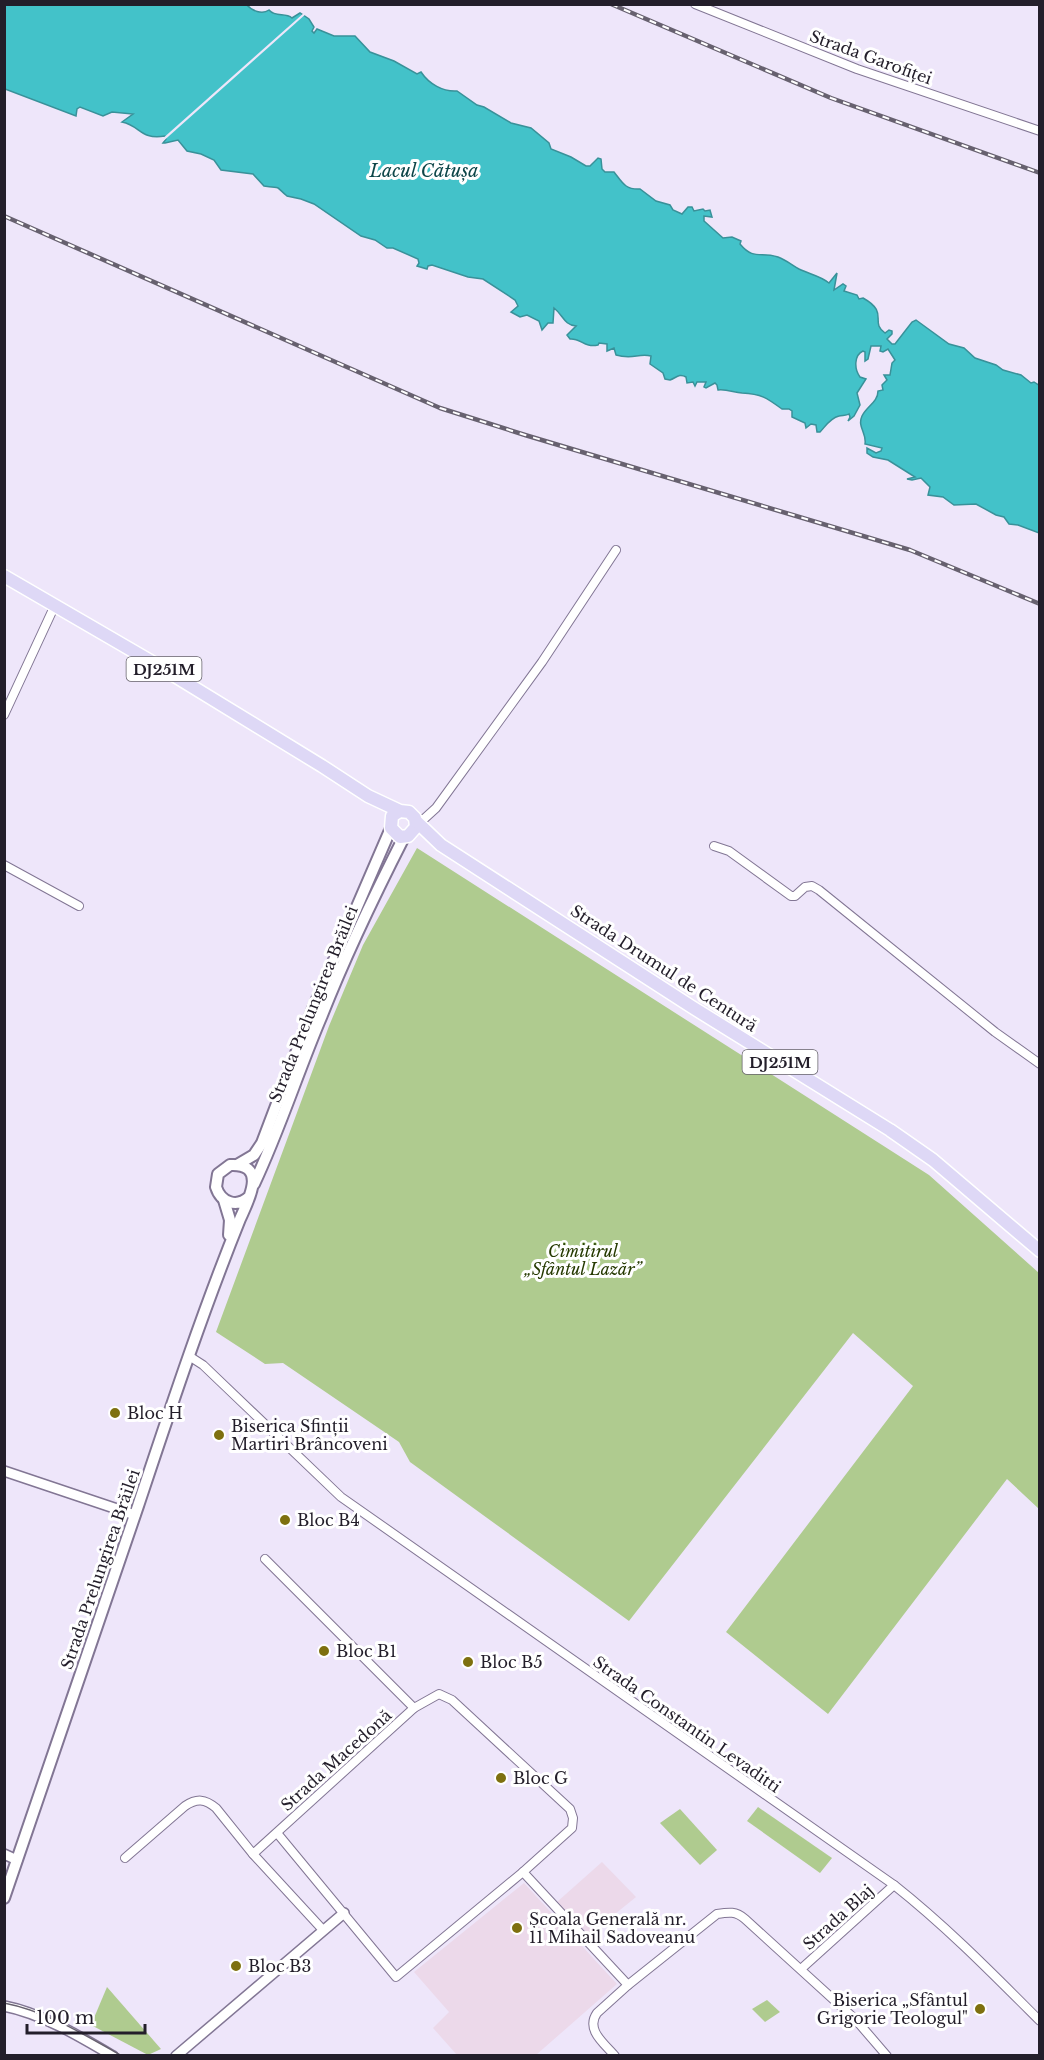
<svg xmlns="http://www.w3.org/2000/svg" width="1044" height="2060" font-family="'Libre Baskerville',serif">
<rect width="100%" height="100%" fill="#eee6fa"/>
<g fill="#ecd9ea">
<polygon points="602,1862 636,1897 589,1935 557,1902"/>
<polygon points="524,1883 617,1984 536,2055 457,2055 433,2028 449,2012 414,1972"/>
</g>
<g fill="#afcb8f">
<polygon points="417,848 929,1175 1039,1273 1039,1509 1007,1479 828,1714 726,1632 913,1386 853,1333 629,1621 410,1462 399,1442 283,1363 265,1364 216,1332 329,1026 363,945"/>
<polygon points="758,1807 832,1858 820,1873 747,1821"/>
<polygon points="680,1809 717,1850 700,1865 660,1823"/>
<polygon points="107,1987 161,2049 148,2055 91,2025"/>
<polygon points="767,2000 780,2012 765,2022 752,2009"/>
</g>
<path fill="#43c2c9" stroke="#399199" stroke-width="1.5" d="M246,4C252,11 262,15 269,10C276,18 285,12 292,18L300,13L309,19L314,27L312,31L314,33L317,29L334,36H355L370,52L394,61L417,74L421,72C429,84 443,92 457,91L477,105L484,107L511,123L531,128L549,143L551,149L571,157L586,166H590L598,158L601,159L602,169L605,172H614C622,182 625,190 640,189L656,201L670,205L673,210L682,214L688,207H692L694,211L703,209L705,211L710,210L712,217L704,216V221L723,238L732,237L741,241L740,244C754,261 761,251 778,257C786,260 792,265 799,269C809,274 821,276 829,283L837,273L834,290L843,284L846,286L844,291L857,295L859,299L863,298C890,313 869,322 885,333L889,330L892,331V334L887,339L892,344H895L912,322L916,320L949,344L964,348L975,358L996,365L1003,370L1021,375L1031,383L1034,382L1040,386L1039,533L1018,525L1009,524L1004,517L996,515L976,504L954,505L943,497L928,495L930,487L921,478L912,480L907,479L915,477L888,460L873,457L867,453V448L876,453L881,451L882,448L865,444C867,433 857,427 862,416C867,406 878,402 878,391L883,390L882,385L887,380L884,375H890L892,363L895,360L888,349L883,352L880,351L881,346H871L868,359L865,361V352L863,351C854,355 854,369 860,377L866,379L857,393L860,405L854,416L848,421L850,417L849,414C846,416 842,415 839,416C830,418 825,427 820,432H817L816,425L811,424L806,428L805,423L792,417V411L789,409H782C767,398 762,394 742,393C733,392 726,389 718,390L717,385L715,383L706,388L704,387L706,382H697L695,386L693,382L687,383L686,377C679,373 676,378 670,380L665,379L663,373L650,364L651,356C638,353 633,360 616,355L614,348L607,351V344L599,343L598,345C584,348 581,338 570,339L567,335L576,326C564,325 563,315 554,308L553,323H548L542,330L539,321L527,315L520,317L511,312L518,306L515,300L483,279L468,277L432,265L428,266L427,269L417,266L419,263L418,259L393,248H387L375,240L361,236L314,204L301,199L287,196C273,184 283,189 264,186L253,174L221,170L214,160L201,154L187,151L178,140L165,143H163L166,139L165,136C140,140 141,126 122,122L133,114L112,112L103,116L80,107L77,109L76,116L5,89L4,5Z"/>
<polygon fill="#eee6fa" points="305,12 307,13 160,144 161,140"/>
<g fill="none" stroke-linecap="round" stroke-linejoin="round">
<g stroke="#827694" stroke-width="10">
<g id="minor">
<polyline points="695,4 857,69 1040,131"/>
<polyline points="4,715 55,605"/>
<polyline points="417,822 425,818 436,808 542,662 616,550"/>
<polyline points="714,846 729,851 791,896 795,896 805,887 812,886 819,890 995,1032 1040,1064"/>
<polyline points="4,865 79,906"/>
<path d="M189,1356L203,1365L341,1497L894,1885C947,1927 992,1973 1040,2021"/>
<polyline points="265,1559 414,1708 439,1694 452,1700 570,1809 573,1818 572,1828 523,1872 396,1977 277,1833"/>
<polyline points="253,1854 323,1930"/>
<path d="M125,1858L185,1806C197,1798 205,1799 216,1808L253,1854L414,1708"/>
<polyline points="523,1872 628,1985"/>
<polyline points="801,1969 894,1885"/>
<path d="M615,2056C605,2044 585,2030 597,2013L628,1985L717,1914C729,1912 736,1911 745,1919L856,2020L887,2056"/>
</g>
</g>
<g stroke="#827694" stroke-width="12">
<g id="tertiary">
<polyline points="4,1471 135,1515"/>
<polyline points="4,1854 17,1860"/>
<path d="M4,2006C41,2013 81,2037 113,2056"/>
<polyline points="176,2056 344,1913"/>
</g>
</g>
<g stroke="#827694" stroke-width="14">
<g id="secondary">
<polyline points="237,1165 254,1155 262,1143 312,1011 391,828"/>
<path d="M254,1184C280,1129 298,1071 322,1015C346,954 374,896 404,837"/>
<polyline points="224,1200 230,1220 229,1235"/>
<path d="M4,1898C49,1767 93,1637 138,1506C170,1410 202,1313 240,1219C248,1201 269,1163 230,1165L218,1174L216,1187C221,1203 237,1208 249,1197"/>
</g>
</g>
<g stroke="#fff" stroke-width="15">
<g id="trunk">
<polyline points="4,576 152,662 322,766 368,796 400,811 409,812 415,818 416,827 408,836 400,837 391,828 392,816 400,811"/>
<polyline points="417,822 441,845 692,1007 890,1130 933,1160 1040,1251"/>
</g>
</g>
<use href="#minor" stroke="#fff" stroke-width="8"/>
<use href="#tertiary" stroke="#fff" stroke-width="9"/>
<use href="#secondary" stroke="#fff" stroke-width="10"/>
<use href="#trunk" stroke="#ded8f6" stroke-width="12"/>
<path stroke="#67616f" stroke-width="1.5" d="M4,2003C46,2011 85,2035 122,2056"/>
<g stroke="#67616f" stroke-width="4.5">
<g id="rail">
<polyline points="611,4 831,98 1040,173"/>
<polyline points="4,216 440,408 525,435 910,550 1040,604"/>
</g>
</g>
<use href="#rail" stroke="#fff" stroke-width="2" stroke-dasharray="7" stroke-linecap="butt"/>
</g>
<g fill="#7e700f" stroke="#fff" stroke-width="2">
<circle cx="115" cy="1413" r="6"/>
<circle cx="219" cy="1435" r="6"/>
<circle cx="285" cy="1520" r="6"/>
<circle cx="324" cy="1651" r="6"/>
<circle cx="468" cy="1662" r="6"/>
<circle cx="501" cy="1778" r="6"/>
<circle cx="517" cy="1928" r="6"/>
<circle cx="236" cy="1966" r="6"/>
<circle cx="980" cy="2009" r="6"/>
</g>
<g text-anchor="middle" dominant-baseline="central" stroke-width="6" stroke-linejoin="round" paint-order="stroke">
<g fill="#fff" stroke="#65626a" stroke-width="1.5">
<rect x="126.5" y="657" width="75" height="24" rx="4.5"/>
<rect x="742.5" y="1050" width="75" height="24" rx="4.5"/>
</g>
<g font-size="15" font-weight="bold" fill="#231e2a">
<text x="164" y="669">DJ251M</text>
<text x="780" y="1062">DJ251M</text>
</g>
<g font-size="16" fill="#231e2a" stroke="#fff">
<text transform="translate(871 57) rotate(20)">Strada Garofiței</text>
<text transform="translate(664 968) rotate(33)">Strada Drumul de Centură</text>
<text transform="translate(313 1004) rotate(-68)">Strada Prelungirea Brăilei</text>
<text transform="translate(100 1569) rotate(-71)">Strada Prelungirea Brăilei</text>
<text transform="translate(687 1724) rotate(35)">Strada Constantin Levaditti</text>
<text transform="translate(336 1760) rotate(-42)">Strada Macedonă</text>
<text transform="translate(838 1917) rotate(-42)">Strada Blaj</text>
</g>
<g font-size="16" font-style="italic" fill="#253900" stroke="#fff">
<text x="583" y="1251">Cimitirul<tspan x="583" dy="18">„Sfântul Lazăr”</tspan></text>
</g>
<g font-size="16" fill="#231e2a" stroke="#fff" text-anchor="start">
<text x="127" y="1413">Bloc H</text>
<text x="231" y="1426">Biserica Sfinții<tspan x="231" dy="18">Martiri Brâncoveni</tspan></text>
<text x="297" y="1520">Bloc B4</text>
<text x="336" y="1651">Bloc B1</text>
<text x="480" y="1662">Bloc B5</text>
<text x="513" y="1778">Bloc G</text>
<text x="529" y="1919">Școala Generală nr.<tspan x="529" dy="18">11 Mihail Sadoveanu</tspan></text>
<text x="248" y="1966">Bloc B3</text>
<text x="968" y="2000" text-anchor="end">Biserica „Sfântul<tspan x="968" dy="18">Grigorie Teologul"</tspan></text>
</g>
<g font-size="18" font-style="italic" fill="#0d4649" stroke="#fff">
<text x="424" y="171">Lacul Cătușa</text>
</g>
</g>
<rect width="1044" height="2060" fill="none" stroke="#231e2a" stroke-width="12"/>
<path d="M27 2024v9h118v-9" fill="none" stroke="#231e2a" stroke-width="3"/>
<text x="36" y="2024" font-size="18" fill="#231e2a" stroke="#ffffff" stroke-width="4.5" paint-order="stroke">100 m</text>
</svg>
